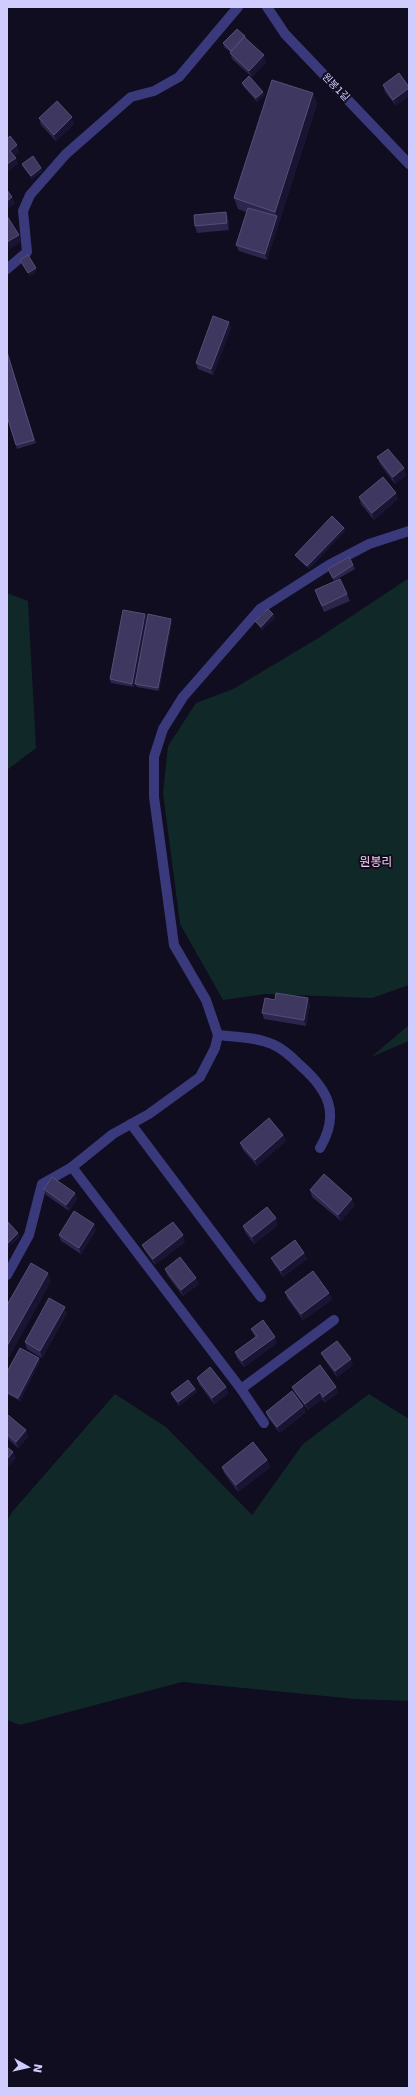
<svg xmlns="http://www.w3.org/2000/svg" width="416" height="2095" font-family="'DejaVu Sans','Noto Sans KR',sans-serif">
<rect width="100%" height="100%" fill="#0f0d1f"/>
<g fill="#102827">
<polygon points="409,578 409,985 372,998 265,994 223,1000 180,924 163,793 168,746 196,703 233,689 320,637"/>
<polygon points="7,593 28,601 36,748 7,770"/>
<polygon points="409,1025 409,1041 371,1057"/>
<polygon points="115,1394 166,1427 252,1515 303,1444 369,1394 409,1419 409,1701 355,1699 182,1682 20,1725 7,1720 7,1521 12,1512"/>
</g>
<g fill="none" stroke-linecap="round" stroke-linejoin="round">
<g stroke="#3a397c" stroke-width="10">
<polyline points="267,7 285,34 409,164"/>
<polyline points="7,269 27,252 23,211 30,195 66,154 131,97 154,91 179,77 238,7"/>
<path d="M218,1035C235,1037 256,1037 272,1044C282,1048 293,1058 301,1066C329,1091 340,1114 320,1148"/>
<polyline points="131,1124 261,1297"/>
<polyline points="72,1167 241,1389 334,1320"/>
<polyline points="7,1275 29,1235 42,1184 72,1167 113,1134 149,1114 200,1077 215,1048 218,1035 206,1000 174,945 154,797 154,757 163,729 183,697 260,609 329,565 369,544 409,531"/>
<polyline points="241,1389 264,1423"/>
</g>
</g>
<g fill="#2c264c">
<polygon points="245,36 246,38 266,62 252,77 232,59 230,52 224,47 223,43"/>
<polygon points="399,73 396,106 385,92 383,85"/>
<polygon points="242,83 265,95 257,102 243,86"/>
<polygon points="313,93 317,104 267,260 239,251 236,245 246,212 238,209 234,198"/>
<polygon points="39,118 74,124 56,141 41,125"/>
<polygon points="22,164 43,171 32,179 23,167"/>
<polygon points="228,218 229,230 197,233 195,226"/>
<polygon points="231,328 213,375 198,369 196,363"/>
<polygon points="7,352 36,443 17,449 7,416"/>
<polygon points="377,457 406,475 395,484 380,464"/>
<polygon points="359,497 398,499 374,520 361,504"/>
<polygon points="344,528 345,531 309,569 297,558 295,555"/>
<polygon points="353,565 355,569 334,581 329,572 328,569"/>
<polygon points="315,590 347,594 350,601 324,612"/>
<polygon points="273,614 275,618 262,630 257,624 255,621"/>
<polygon points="147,617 134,687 111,683 110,679"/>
<polygon points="172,622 159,691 137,687 135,684"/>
<polygon points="275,1000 310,1004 306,1026 264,1019 262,1013"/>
<polygon points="283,1135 286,1141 257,1166 243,1150 240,1143"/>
<polygon points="44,1189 75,1193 77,1199 69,1211 46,1195"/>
<polygon points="310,1190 355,1205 341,1221 312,1197"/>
<polygon points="278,1225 254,1244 245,1232 243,1226"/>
<polygon points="96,1230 81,1254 61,1241 59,1235"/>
<polygon points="185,1242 155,1265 145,1251 142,1245"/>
<polygon points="304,1253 307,1259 283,1277 274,1264 271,1258"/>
<polygon points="165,1269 199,1284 183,1296 167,1275"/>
<polygon points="285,1292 329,1293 332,1300 303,1320 287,1298"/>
<polygon points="67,1313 42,1358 27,1349 25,1342"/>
<polygon points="251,1329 277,1343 244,1367 237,1358 235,1352 255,1337"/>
<polygon points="321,1353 353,1365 337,1377 324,1359"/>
<polygon points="40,1361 20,1401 7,1394 7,1372"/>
<polygon points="197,1378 226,1387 228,1394 214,1404 199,1384"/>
<polygon points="292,1387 336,1387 338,1393 325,1403 322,1399 308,1410 295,1393"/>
<polygon points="195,1389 197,1392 179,1406 172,1396 171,1393"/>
<polygon points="303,1406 306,1412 280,1433 268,1418 266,1412"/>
<polygon points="7,1416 26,1430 28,1437 18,1448 7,1438"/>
<polygon points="267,1460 270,1467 238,1492 224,1473 222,1467"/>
</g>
<g fill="#191432">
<polygon points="264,55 266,62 252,77 249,71"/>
<polygon points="409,88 409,96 396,106 393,100"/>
<polygon points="263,92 265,95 257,102 256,98"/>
<polygon points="313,93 317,104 267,260 265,254 277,216 275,212"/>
<polygon points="72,117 74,124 56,141 54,135"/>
<polygon points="17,145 19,152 13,157 10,151"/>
<polygon points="16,158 18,164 7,173 7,164"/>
<polygon points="41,168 43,171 32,179 31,176"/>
<polygon points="12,197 15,204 7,209 7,201"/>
<polygon points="226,212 228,218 229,230 227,223"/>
<polygon points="19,235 21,242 10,249 7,242"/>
<polygon points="36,268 37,272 29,277 28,273"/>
<polygon points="229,322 231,328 213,375 211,369"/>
<polygon points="404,468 406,475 395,484 393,477"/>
<polygon points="396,493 398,499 374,520 372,513"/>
<polygon points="344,528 345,531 309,569 307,566"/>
<polygon points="145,614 147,617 134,687 132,684"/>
<polygon points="273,614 275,618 262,630 261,627"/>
<polygon points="171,619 172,622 159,691 158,688"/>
<polygon points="308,998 310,1004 306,1026 304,1020"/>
<polygon points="283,1135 286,1141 257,1166 255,1160"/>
<polygon points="75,1193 77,1199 69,1211 66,1205"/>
<polygon points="352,1199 355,1205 341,1221 338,1215"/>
<polygon points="276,1218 278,1225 254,1244 252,1237"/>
<polygon points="94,1224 96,1230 81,1254 79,1248"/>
<polygon points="18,1233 20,1237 7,1249 7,1244"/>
<polygon points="183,1235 185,1242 155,1265 153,1259"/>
<polygon points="304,1253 307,1259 283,1277 281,1271"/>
<polygon points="8,1256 9,1260 7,1262 7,1258"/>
<polygon points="48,1273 51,1282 7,1361 7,1346"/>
<polygon points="196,1278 199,1284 183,1296 181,1290"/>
<polygon points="329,1293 332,1300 303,1320 301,1314"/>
<polygon points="65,1307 67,1313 42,1358 40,1351"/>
<polygon points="275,1337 277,1343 244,1367 242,1361"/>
<polygon points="39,1358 40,1361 20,1401 18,1398"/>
<polygon points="351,1359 353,1365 337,1377 335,1371"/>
<polygon points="226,1387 228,1394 214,1404 212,1398"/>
<polygon points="336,1387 338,1393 325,1403 323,1397"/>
<polygon points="195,1389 197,1392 179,1406 178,1402"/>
<polygon points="320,1392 322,1399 308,1410 305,1404"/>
<polygon points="303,1406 306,1412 280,1433 277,1427"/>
<polygon points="26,1430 28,1437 18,1448 16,1442"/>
<polygon points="13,1452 16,1458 7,1469 7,1459"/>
<polygon points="267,1460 270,1467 238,1492 236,1485"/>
</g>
<g fill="#3e375f" stroke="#554f78">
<polygon points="237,29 245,36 231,51 223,43"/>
<polygon points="244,37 264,55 249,71 230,53"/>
<polygon points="399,73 409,87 409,88 393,100 383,85"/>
<polygon points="249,76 263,92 256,98 242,83"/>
<polygon points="272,80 313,93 275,212 234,198"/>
<polygon points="57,101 72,117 54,135 39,118"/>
<polygon points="10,136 17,145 10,151 16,158 7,164 7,139"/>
<polygon points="33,156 41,168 31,176 22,164"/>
<polygon points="7,190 12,197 7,201"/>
<polygon points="248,208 277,216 265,254 236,245"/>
<polygon points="226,212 227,223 195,226 194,215"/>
<polygon points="7,216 19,235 7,242"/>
<polygon points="28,255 36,268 28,273 20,260"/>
<polygon points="213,316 229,322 211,369 196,363"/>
<polygon points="7,352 34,440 16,445 7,416"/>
<polygon points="388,449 404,468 393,477 377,457"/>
<polygon points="383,477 396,493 372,513 359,497"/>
<polygon points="332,516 344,528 307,566 295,555"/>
<polygon points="349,557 353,565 333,578 328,569"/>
<polygon points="340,579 347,594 322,606 315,590"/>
<polygon points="268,609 273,614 261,627 255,621"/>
<polygon points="123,610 145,614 132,684 110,679"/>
<polygon points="148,614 171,619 158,688 135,684"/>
<polygon points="276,993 308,998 304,1020 262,1013 265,998 275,1000"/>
<polygon points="269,1118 283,1135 255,1160 240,1143"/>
<polygon points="324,1174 352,1199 338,1215 310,1190"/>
<polygon points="52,1177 75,1193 66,1205 44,1189"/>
<polygon points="267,1207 276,1218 252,1237 243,1226"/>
<polygon points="74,1211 94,1224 79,1248 59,1235"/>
<polygon points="7,1221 18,1233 7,1244"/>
<polygon points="173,1222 183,1235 153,1259 142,1245"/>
<polygon points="295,1240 304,1253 281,1271 271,1258"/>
<polygon points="180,1257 196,1278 181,1290 165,1269"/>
<polygon points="31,1263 48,1273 7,1346 7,1305"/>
<polygon points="313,1271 329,1293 301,1314 285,1292"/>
<polygon points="49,1298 65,1307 40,1351 25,1342"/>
<polygon points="263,1320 275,1337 242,1361 235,1352 257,1336 251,1329"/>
<polygon points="337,1341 351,1359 335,1371 321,1353"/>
<polygon points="20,1348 39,1358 18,1398 7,1392 7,1372"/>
<polygon points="320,1365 336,1387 323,1397 320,1392 305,1404 292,1387"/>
<polygon points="210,1367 226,1387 212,1398 197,1378"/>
<polygon points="188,1380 195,1389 178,1402 171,1393"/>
<polygon points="292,1391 303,1406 277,1427 266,1412"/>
<polygon points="8,1415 26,1430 16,1442 7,1434 7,1416"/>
<polygon points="253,1442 267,1460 236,1485 222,1467"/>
<polygon points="7,1447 13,1452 7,1459"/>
</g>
<g text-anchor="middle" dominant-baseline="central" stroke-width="4" stroke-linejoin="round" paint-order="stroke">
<g font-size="10" fill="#d0ccfe" stroke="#0f0d1f">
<text transform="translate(336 87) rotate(46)">원봉1길</text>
</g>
<g font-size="12" fill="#feceed" stroke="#0f0d1f">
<text x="376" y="862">원봉리</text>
</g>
</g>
<rect width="416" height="2095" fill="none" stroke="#d0ccfe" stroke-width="16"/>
<g transform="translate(28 2067) rotate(98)" stroke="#0f0d1f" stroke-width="3" paint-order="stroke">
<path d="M0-3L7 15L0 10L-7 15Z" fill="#d0ccfe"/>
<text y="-6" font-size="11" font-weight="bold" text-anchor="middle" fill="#d0ccfe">N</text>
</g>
</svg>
